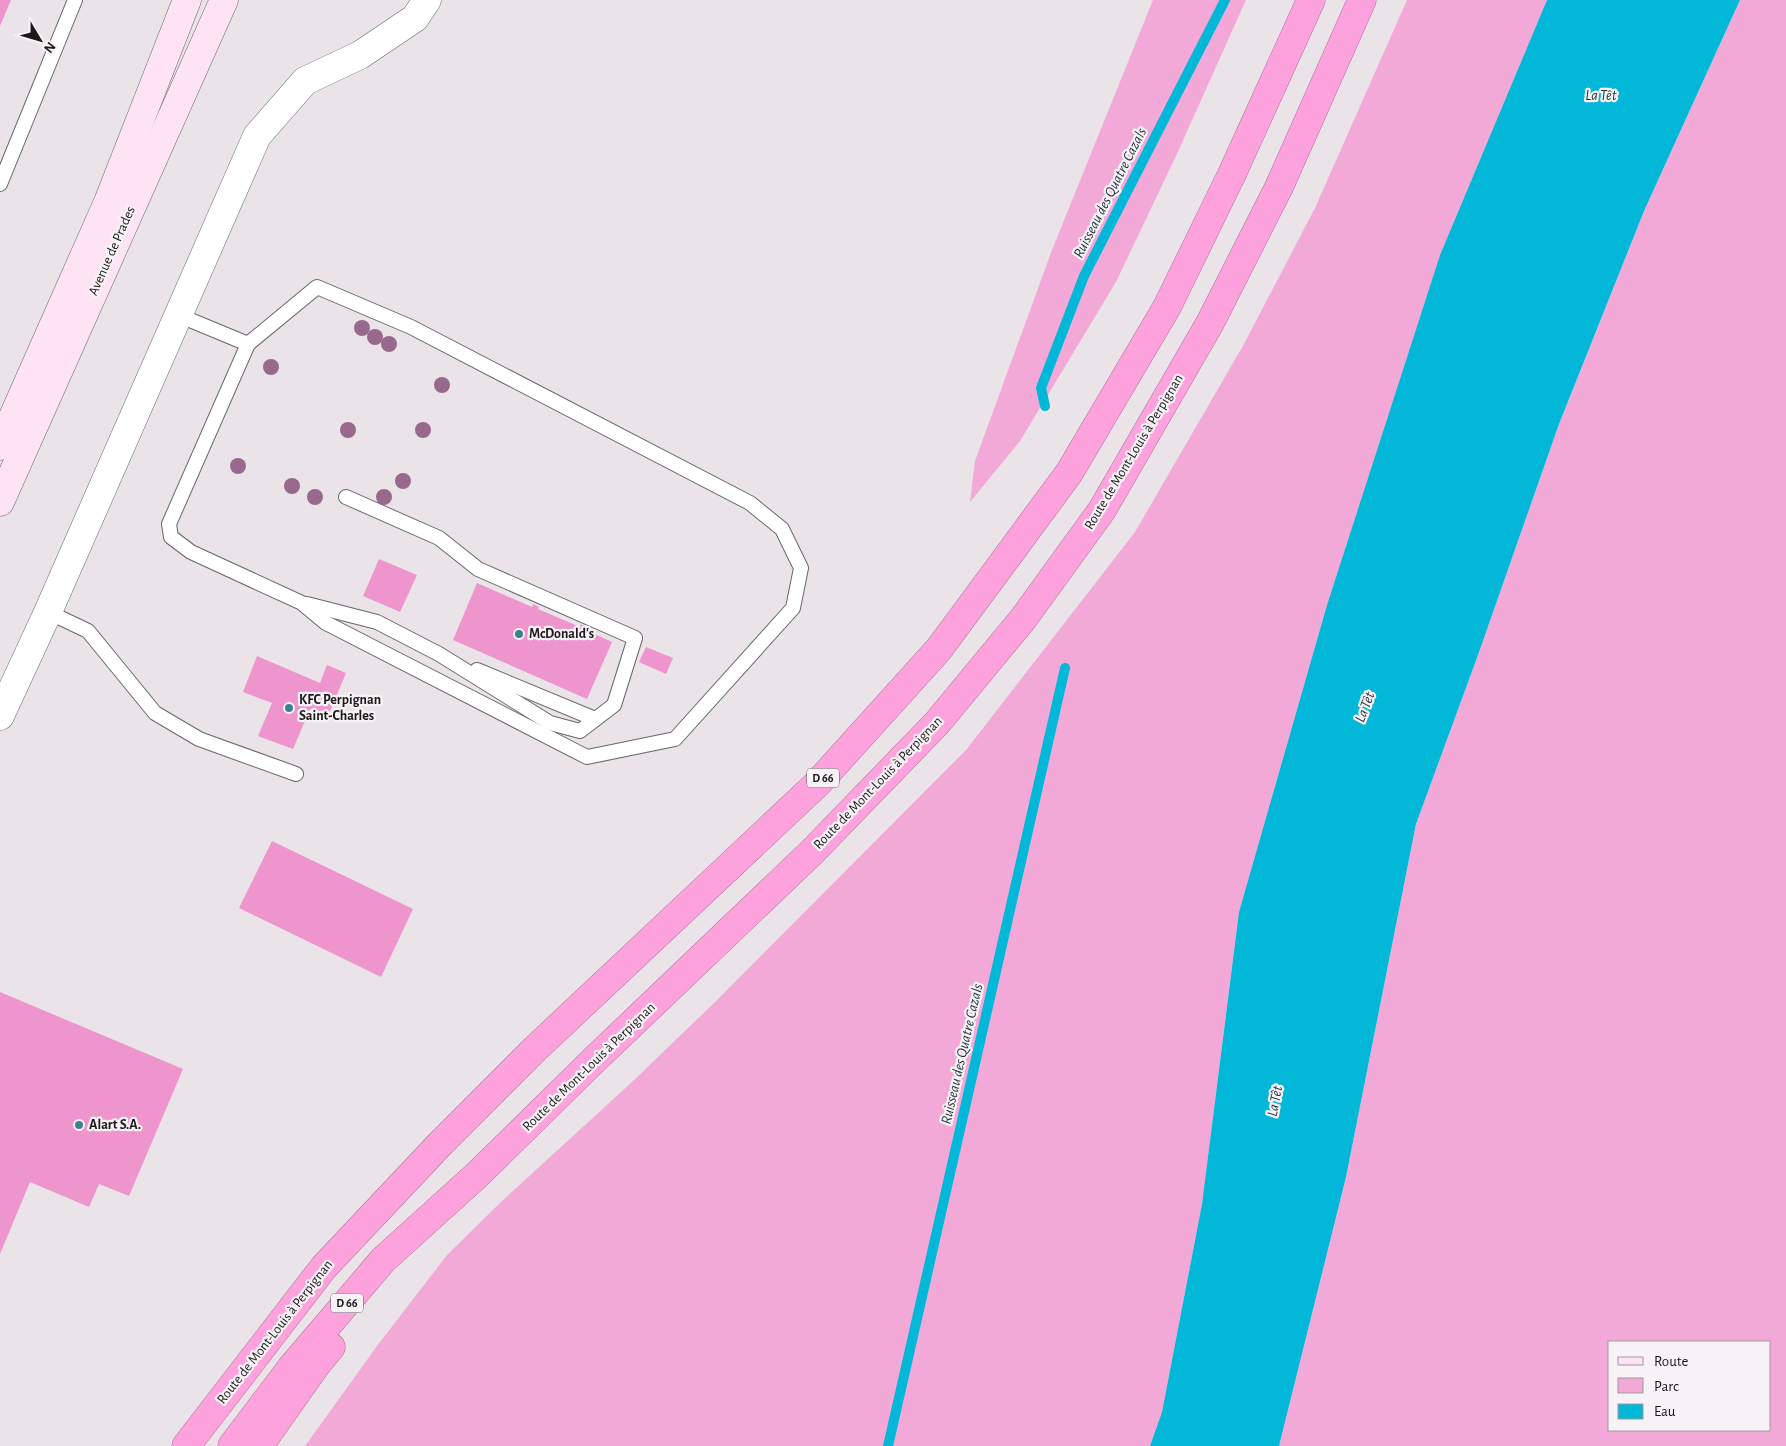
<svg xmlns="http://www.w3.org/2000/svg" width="1786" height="1446" font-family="'Alegreya Sans',sans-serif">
<rect width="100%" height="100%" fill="#eae4e8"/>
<g fill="#f3a9d7" fill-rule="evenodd">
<polygon points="1153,0 1246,0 1176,156 1116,282 1020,441 970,502 975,461 1052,250"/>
<polygon points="1407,0 1547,0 1440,255 1327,605 1239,912 1202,1204 1162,1412 1150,1446 305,1446 377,1346 447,1255 502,1201 632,1082 714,1003 966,750 1135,532 1244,344 1315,208"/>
<path d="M1740,0H1786V1446H1279L1346,1177L1416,824L1478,655L1559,424L1644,211ZM1610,1342H1770V1430H1610Z"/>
</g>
<polygon fill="#03b7d8" points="1547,0 1740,0 1644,211 1559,424 1478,655 1416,824 1346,1177 1279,1446 1150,1446 1162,1412 1202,1204 1239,912 1327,605 1440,255"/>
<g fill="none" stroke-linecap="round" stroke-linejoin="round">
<g stroke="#03b7d8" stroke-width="10">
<polyline points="1045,406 1041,388 1084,276 1225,0"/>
<polyline points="888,1446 1065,668"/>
</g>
</g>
<g fill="#ee95ce">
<polygon points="0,0 11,0 0,26"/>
<polygon points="379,559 417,575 400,612 363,596"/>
<polygon points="477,583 532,607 533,604 539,607 538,609 580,627 581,624 587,627 586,630 612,642 587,699 453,640"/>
<polygon points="646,647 673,658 666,674 639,662"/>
<polygon points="257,656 320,683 327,665 346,673 328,716 310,709 293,749 258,736 272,703 243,692"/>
<polygon points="272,841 413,909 381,977 239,908"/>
<polygon points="0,992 183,1069 129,1196 99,1184 89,1207 30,1182 0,1254"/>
</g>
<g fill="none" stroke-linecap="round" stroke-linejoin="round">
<g stroke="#6b6669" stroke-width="16">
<g id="lane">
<polyline points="0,184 75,0"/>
<polygon points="317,287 411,327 750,503 782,529 801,568 793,608 675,739 587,757 326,623 302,603 191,552 171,537 169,524 248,344"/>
<polyline points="178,315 248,344"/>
<polyline points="307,604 377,622 439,654 550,723 580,731 614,705 635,638 478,569 439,538 346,497"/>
<polyline points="48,612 88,631 155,713 199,739 296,774"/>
<polyline points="477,670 595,719"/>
</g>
</g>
<g stroke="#6b6669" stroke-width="29">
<polyline id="street" points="0,716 48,612 257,136 305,81 360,55 415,18 427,0"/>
</g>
<g stroke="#6b6669" stroke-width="29">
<g id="secondary">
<polyline points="0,446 108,202 187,0"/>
<polyline points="0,502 224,0"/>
</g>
</g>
<g stroke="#ae7299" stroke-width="29">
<g id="highway">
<polyline points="186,1446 324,1267 441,1143 534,1050 817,784 939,649 1069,473 1167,307 1231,176 1311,0"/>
<polyline points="232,1446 291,1368 383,1260 478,1174 592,1062 813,851 937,723 1023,619 1102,510 1210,323 1279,187 1362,0"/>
<polyline points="259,1446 317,1364 331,1347"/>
</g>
</g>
<use href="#lane" stroke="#fff" stroke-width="14"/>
<use href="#street" stroke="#fff" stroke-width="28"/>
<use href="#secondary" stroke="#fee3f5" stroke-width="28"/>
<use href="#highway" stroke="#fda2dd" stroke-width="28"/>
</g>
<g fill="#98698c">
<circle cx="362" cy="328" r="8"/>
<circle cx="375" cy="337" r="8"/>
<circle cx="389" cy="344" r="8"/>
<circle cx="271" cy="367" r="8"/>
<circle cx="442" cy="385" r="8"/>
<circle cx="348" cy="430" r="8"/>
<circle cx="423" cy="430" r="8"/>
<circle cx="238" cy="466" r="8"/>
<circle cx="403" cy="481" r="8"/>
<circle cx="292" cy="486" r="8"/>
<circle cx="315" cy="497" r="8"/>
<circle cx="384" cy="497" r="8"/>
</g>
<g fill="#3e8091" stroke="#f7f2f5" stroke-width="2">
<circle cx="519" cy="634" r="5"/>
<circle cx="289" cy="708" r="5"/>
<circle cx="79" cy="1125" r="5"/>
</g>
<g text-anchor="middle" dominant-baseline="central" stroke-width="4.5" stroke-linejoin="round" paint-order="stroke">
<g fill="#f7f2f5" stroke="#5d5a5c" stroke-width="1">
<rect x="807" y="768.5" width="32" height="19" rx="4"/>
<rect x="331" y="1293.5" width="32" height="19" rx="4"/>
</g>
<g font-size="12" font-weight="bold" fill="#1b191a">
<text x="823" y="778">D 66</text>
<text x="347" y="1303">D 66</text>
</g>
<g font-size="14" fill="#1b191a" stroke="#f7f2f5">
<text transform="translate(112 251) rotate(-66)">Avenue de Prades</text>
<text transform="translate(1134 452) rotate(-59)">Route de Mont-Louis à Perpignan</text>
<text transform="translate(878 783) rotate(-46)">Route de Mont-Louis à Perpignan</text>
<text transform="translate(589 1067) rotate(-44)">Route de Mont-Louis à Perpignan</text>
<text transform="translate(275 1332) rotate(-52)">Route de Mont-Louis à Perpignan</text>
</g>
<g font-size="14" font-weight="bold" fill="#1b191a" stroke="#f7f2f5" text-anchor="start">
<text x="529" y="634">McDonald's</text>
<text x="299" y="700">KFC Perpignan<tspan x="299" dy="16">Saint-Charles</tspan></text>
<text x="89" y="1125">Alart S.A.</text>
</g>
<g font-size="15" font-style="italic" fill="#1b3239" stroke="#f7f2f5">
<text x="1601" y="95">La Têt</text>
<text transform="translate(1110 193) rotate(-63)">Ruisseau des Quatre Cazals</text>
<text transform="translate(1365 707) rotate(-69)">La Têt</text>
<text transform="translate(962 1054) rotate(-77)">Ruisseau des Quatre Cazals</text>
<text transform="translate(1275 1101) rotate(-79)">La Têt</text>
</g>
</g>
<rect x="1608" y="1341" width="162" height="90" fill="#f7f2f5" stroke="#9f9b9d"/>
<rect x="1618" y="1357" width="25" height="8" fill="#fee3f5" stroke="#9f9b9d"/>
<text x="1654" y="1366" font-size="15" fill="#1b191a">Route</text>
<rect x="1618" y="1378" width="25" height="15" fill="#f3a9d7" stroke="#9f9b9d"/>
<text x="1654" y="1391" font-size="15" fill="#1b191a">Parc</text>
<rect x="1618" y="1404" width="25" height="15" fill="#03b7d8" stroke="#9f9b9d"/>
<text x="1654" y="1416" font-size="15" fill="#1b191a">Eau</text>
<g transform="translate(40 40) rotate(128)" stroke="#f7f2f5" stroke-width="4" paint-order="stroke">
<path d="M0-4L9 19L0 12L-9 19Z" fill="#1b191a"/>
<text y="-8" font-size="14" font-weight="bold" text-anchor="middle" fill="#1b191a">N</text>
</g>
</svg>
